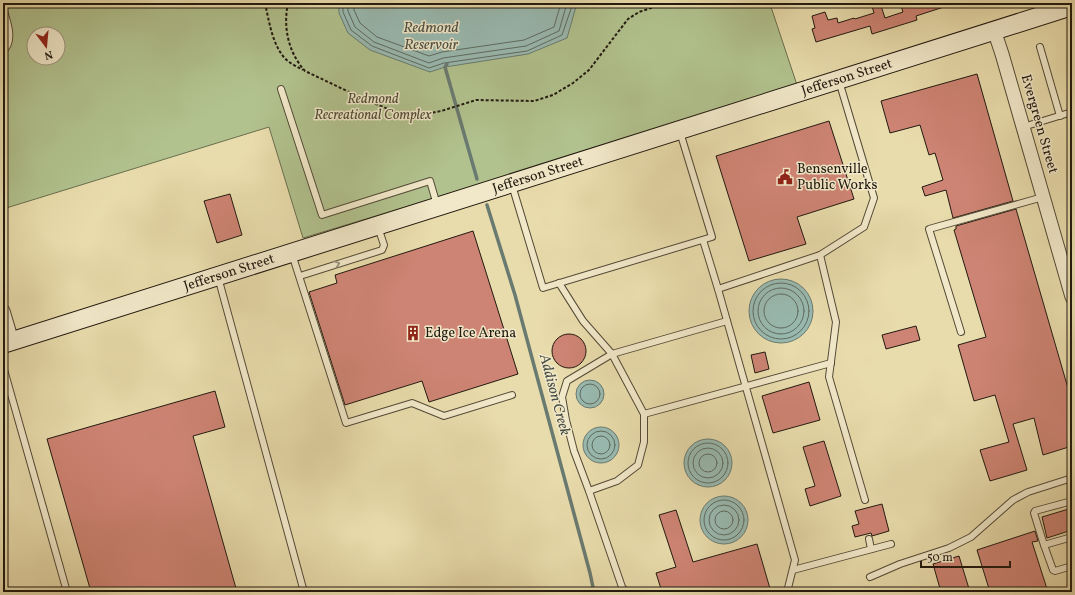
<svg xmlns="http://www.w3.org/2000/svg" width="1075" height="595" font-family="Vollkorn,serif">
<rect width="100%" height="100%" fill="#e9dcac"/>
<filter id="stains"><feTurbulence type="fractalNoise" baseFrequency=".005" numOctaves="4"/><feColorMatrix values="0 0 0 0 .2 0 0 0 0 .09 0 0 0 0 .02 0 0 0 .5 -.17"/></filter>
<radialGradient id="worn" r=".72"><stop offset=".6" stop-color="#630" stop-opacity="0"/><stop offset="1" stop-color="#630" stop-opacity=".3"/></radialGradient>
<path fill="#b1c28e" stroke="#696e4e" fill-rule="evenodd" d="M3,3H771L770,4L798,88L303,238L269,127L3,209ZM34,34H58V58H34Z"/>
<g fill="#99bab1" stroke="#697a70">
<polygon points="339,3 577,3 567,38 528,54 445,67 430,72 370,50 348,33 339,13"/>
<circle cx="781" cy="311" r="32"/>
<circle cx="590" cy="394" r="14"/>
<circle cx="601" cy="445" r="18"/>
<circle cx="708" cy="463" r="24"/>
<circle cx="724" cy="520" r="24"/>
</g>
<g fill="none" stroke-linecap="round" stroke-linejoin="round">
<g stroke="#5d6a60" stroke-width="1">
<polyline points="343,3 343,12 351,30 372,46 429,68 444,63 527,51 562,35 573,3"/>
<polyline points="348,3 348,11 355,27 374,42 429,63 443,58 526,46 559,31 567,3"/>
<polyline points="354,3 354,10 360,23 377,37 429,56 442,52 524,40 554,27 561,3"/>
<circle cx="781" cy="311" r="28"/>
<circle cx="781" cy="311" r="23"/>
<circle cx="781" cy="311" r="17"/>
<circle cx="590" cy="394" r="10"/>
<circle cx="601" cy="445" r="14"/>
<circle cx="601" cy="445" r="9"/>
<circle cx="708" cy="463" r="20"/>
<circle cx="708" cy="463" r="15"/>
<circle cx="708" cy="463" r="9"/>
<circle cx="724" cy="520" r="20"/>
<circle cx="724" cy="520" r="15"/>
<circle cx="724" cy="520" r="9"/>
</g>
<g stroke="#697a70" stroke-width="3.5">
<polyline points="447,64 445,67 477,179"/>
<polyline points="487,205 515,295 590,573 594,592"/>
</g>
</g>
<g fill="#ce8474" stroke="#21190f">
<polygon points="871,3 880,3 885,18 903,12 901,6 912,3 949,3 950,5 916,16 917,20 872,34 870,26 816,42 812,29 815,28 812,16 825,12 828,20 837,18 838,23 854,18 855,19 874,13"/>
<polygon points="977,74 1013,201 953,218 946,190 925,196 922,187 943,180 935,153 929,155 920,125 890,133 881,101"/>
<polygon points="829,121 854,199 797,217 806,244 749,261 716,156"/>
<polygon points="230,194 242,235 217,243 204,201"/>
<polygon points="1016,209 1072,402 1072,446 1043,455 1034,418 1013,424 1027,470 990,481 980,450 1009,442 995,395 974,401 958,345 986,337 954,230 956,229 956,226"/>
<polygon points="473,231 518,374 429,402 422,381 345,405 309,292 337,283 335,275"/>
<polygon points="916,326 920,340 886,349 882,335"/>
<circle cx="569" cy="351" r="17"/>
<polygon points="765,352 769,369 755,373 751,355"/>
<polygon points="809,382 820,420 773,433 762,396"/>
<polygon points="215,391 225,427 193,436 237,592 91,592 47,439"/>
<polygon points="824,441 841,496 810,506 805,489 815,486 803,447"/>
<polygon points="882,504 889,531 872,536 871,533 855,537 852,526 859,524 855,511"/>
<polygon points="1072,508 1072,530 1047,538 1042,517"/>
<polygon points="676,510 693,562 757,544 771,592 662,592 656,573 676,567 659,515"/>
<polygon points="1035,531 1038,541 1032,542 1048,592 990,592 977,550"/>
<polygon points="959,556 970,592 941,592 933,564"/>
</g>
<g fill="none" stroke-linecap="round" stroke-linejoin="round">
<g stroke="#534a36" stroke-width="8">
<g id="lane">
<path d="M3,8C7,21 15,41 3,51"/>
<polyline points="1040,47 1060,116"/>
<polyline points="281,89 322,215 430,181 437,205"/>
<polyline points="1023,127 1072,112"/>
<polyline points="512,185 543,288 712,237 680,132"/>
<polyline points="703,240 718,289 820,255 864,227 874,198 839,81"/>
<polyline points="292,254 346,423 412,403 444,416 512,395"/>
<polyline points="820,255 836,322 829,377 865,500"/>
<polyline points="300,276 382,250 384,245 378,227"/>
<polyline points="218,277 304,592"/>
<polyline points="559,283 583,321 612,354 644,414 831,363"/>
<polyline points="718,289 795,560 787,592"/>
<polyline points="961,332 929,229 1043,197"/>
<polyline points="3,366 67,592"/>
<polyline points="589,491 617,481 638,465 644,442 644,414"/>
<polyline points="1072,501 1035,511 1034,513 1044,545 1072,537"/>
<polyline points="869,539 871,549"/>
<polyline points="1044,545 1053,570 1055,571 1072,566"/>
<polyline points="793,570 891,544"/>
<polyline points="870,577 900,564 949,548 971,537 1013,500 1028,492 1072,478"/>
<polyline points="626,592 622,587 589,491 574,451 566,420 562,397 567,381 612,354 727,321"/>
</g>
</g>
<g stroke="#534a36" stroke-width="15">
<g id="street">
<polyline points="994,30 1002,54 1072,297"/>
<polyline points="3,311 12,341"/>
</g>
</g>
<g stroke="#21190f" stroke-width="20">
<g id="secondary">
<path id="s1" d="M3,344L1072,6"/>
</g>
</g>
<g stroke="#21190f" stroke-width="2" stroke-dasharray="3 2" stroke-linecap="butt">
<path d="M265,3C269,21 273,50 289,62C293,65 298,67 303,70"/>
<path d="M288,3C283,27 288,52 305,71L366,100L398,113L411,116L421,115L441,111L476,100L534,101L553,95L573,83L589,70L628,19L639,12L666,3"/>
</g>
<use href="#lane" stroke="#f1e8c9" stroke-width="6"/>
<use href="#street" stroke="#f1e8c9" stroke-width="13"/>
<use href="#secondary" stroke="#f1e8c9" stroke-width="18"/>
</g>
<defs><path id="oneway-chevron" d="M-2-3.5L2.5 0L-2 3.5" fill="none" stroke-width="1.6" stroke-linecap="round" stroke-linejoin="round"/></defs>
<use stroke="#938b75" href="#oneway-chevron" transform="translate(337 264) rotate(-17)"/>
<defs>
<g id="civic-bare" transform="scale(1.2)"><path d="M-.6-6.5H3V-4.5H.6V-3L4-1V1h2V6H-6V1h2V-1L-.6-3ZM-1.2 2.5V6h2.4V2.5Z" fill="#8f2418" stroke="#f1e8c9" stroke-width="2.5" paint-order="stroke"/></g>
<g id="building-bare" transform="scale(1.2)"><path d="M-4-6H4V6H1V3H-1V6H-4ZM-2.5-4.3h1.7v1.8h-1.7ZM.8-4.3h1.7v1.8H.8ZM-2.5-1h1.7V.8h-1.7ZM.8-1h1.7V.8H.8Z" fill="#8f2418" stroke="#f1e8c9" stroke-width="2.5" paint-order="stroke"/></g>
</defs>
<g fill-rule="evenodd">
<use href="#civic-bare" x="785" y="177"/>
<use href="#building-bare" x="413" y="333"/>
</g>
<g text-anchor="middle" dominant-baseline="central" stroke-width="3" stroke-linejoin="round" paint-order="stroke">
<g font-size="14" fill="#21190f" stroke="#f1e8c9">
<text stroke="none"><textPath href="#s1" startOffset="885">Jefferson Street</textPath></text>
<text transform="translate(1039 124) rotate(74)">Evergreen Street</text>
<text stroke="none"><textPath href="#s1" startOffset="561">Jefferson Street</textPath></text>
<text stroke="none"><textPath href="#s1" startOffset="237">Jefferson Street</textPath></text>
</g>
<g font-size="14" font-style="italic" fill="#4c4c35" stroke="#f1e8c9">
<text x="373" y="99">Redmond<tspan x="373" dy="16">Recreational Complex</tspan></text>
</g>
<g font-size="14" fill="#21190f" stroke="#f1e8c9" text-anchor="start">
<text x="797" y="169">Bensenville<tspan x="797" dy="16">Public Works</tspan></text>
<text x="425" y="333">Edge Ice Arena</text>
</g>
<g font-size="15" font-style="italic" fill="#4b5148" stroke="#f1e8c9">
<text x="431" y="28">Redmond<tspan x="431" dy="17">Reservoir</tspan></text>
<text transform="translate(554 395) rotate(75)">Addison Creek</text>
</g>
</g>
<rect width="1075" height="595" fill="none" stroke="#e9dcac" stroke-width="16"/>
<rect x="4" y="4" width="1067" height="587" fill="none" stroke="#21190f" stroke-width="2"/>
<rect x="8" y="8" width="1059" height="579" fill="none" stroke="#21190f"/>
<g transform="translate(46 46) rotate(164)"><circle r="19" fill="#f1e8c9" stroke="#9e957f"/>
<path d="M0-3L7 15L0 10L-7 15Z" fill="#8f2418"/>
<text y="-6" font-size="11" font-weight="bold" text-anchor="middle" fill="#21190f">N</text>
</g>
<path d="M921 561v6h89v-6" fill="none" stroke="#21190f" stroke-width="2"/>
<text x="927" y="561" font-size="12" fill="#21190f" stroke="#f1e8c9" stroke-width="3" paint-order="stroke">50 m</text>
<rect width="100%" height="100%" filter="url(#stains)"/>
<rect width="100%" height="100%" fill="url(#worn)"/>
</svg>
